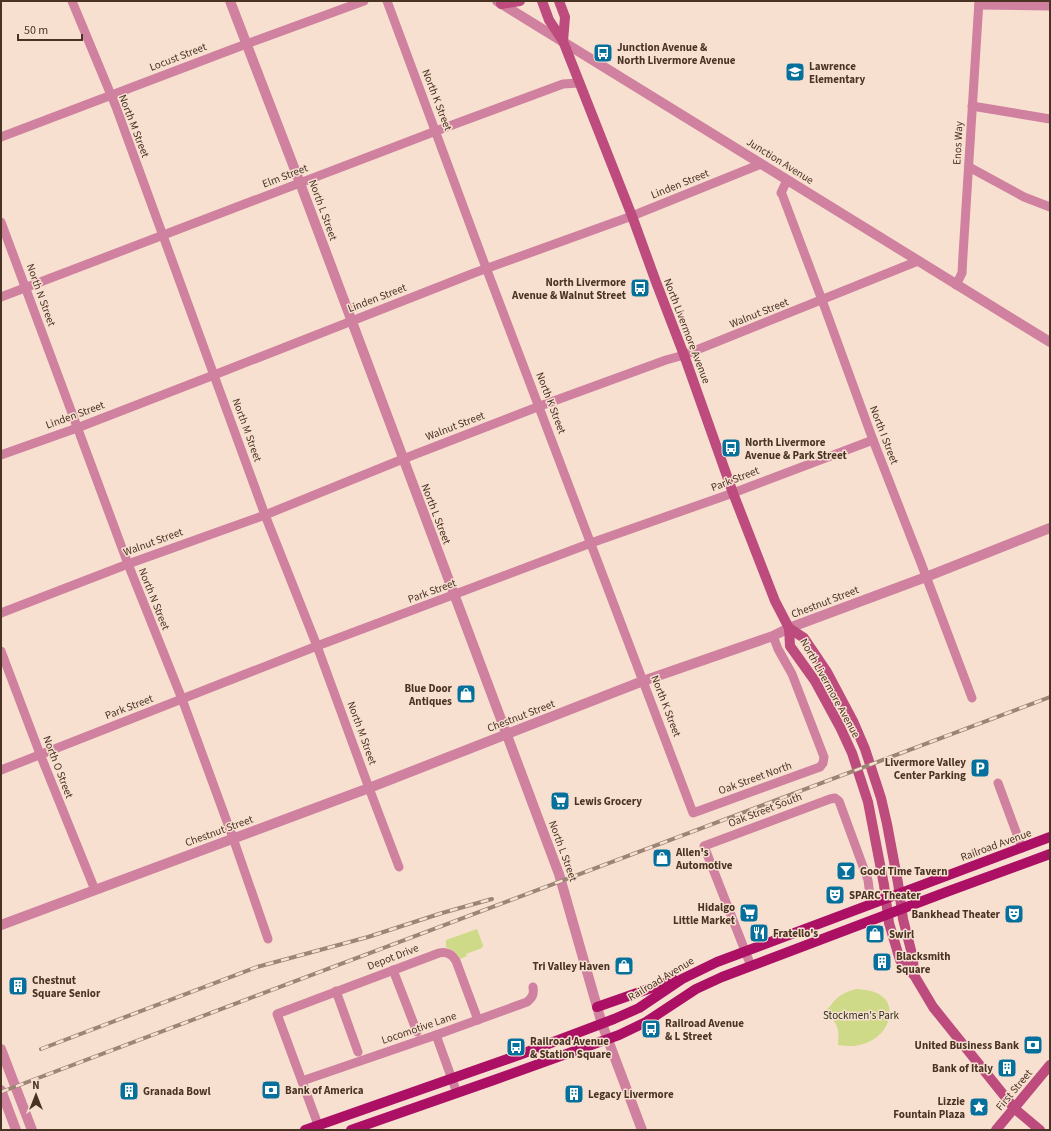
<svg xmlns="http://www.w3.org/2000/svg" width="1051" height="1131" font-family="'Source Sans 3',sans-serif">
<rect width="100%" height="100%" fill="#f8e0d1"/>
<g fill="#ceda88">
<polygon points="477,929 483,945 482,948 466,954 467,956 460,959 454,951 446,947 446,940"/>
<path d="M856,989C866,990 875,990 883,997C892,1004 891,1019 885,1028C881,1035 871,1042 863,1044C855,1047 846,1046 838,1045C839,1029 839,1023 825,1013C836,998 839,994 856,989Z"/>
</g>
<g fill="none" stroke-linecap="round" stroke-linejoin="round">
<g stroke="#cf819f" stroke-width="9">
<polyline points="72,1 116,107 265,515 317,646 369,788 399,867"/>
<polyline points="387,1 482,257 693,813 820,767 823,763 824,757 792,674 778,649 773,636"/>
<polyline points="979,5 1050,6"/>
<polyline points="972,106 1050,119"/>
<polyline points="1,137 233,49 364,1"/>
<polyline points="969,167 1024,197 1050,207"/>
<polyline points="787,180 781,193 782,194 822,300 873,440 921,563 972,698"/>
<polyline points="1,222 128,564 182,699 233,838 268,939"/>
<polyline points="956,285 962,273 963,255 979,1"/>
<polyline points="1,297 436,131 563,84 579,83"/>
<polyline points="1,455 77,428 214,375 474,273 632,216 761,164"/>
<polyline points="1,613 128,564 265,515 403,459 540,406 666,360 684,355 918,261"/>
<polyline points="1,651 40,754 95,890"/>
<polyline points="1,770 317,646 591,543 733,493 873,440"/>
<polyline points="998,783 1022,848"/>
<polyline points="751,966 704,846 830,799 835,798 839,801 868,880 871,904"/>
<polyline points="393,970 417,1032"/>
<polyline points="336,991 358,1052"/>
<polyline points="436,1035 457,1093"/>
<path d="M302,1081L436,1035L527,1002C533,997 534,994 533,987"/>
<path d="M320,1130L277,1014L439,953C447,951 452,954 456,961L478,1020"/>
</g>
<g stroke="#cf819f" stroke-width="10">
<polyline points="230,1 300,183 559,874 602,1024 642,1130"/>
<polyline points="497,1 1050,342"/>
<polyline points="1,925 369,788 643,681 773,636 789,628 926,577 1050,528"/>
<polyline points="1,1049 32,1130"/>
<polyline points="1,1090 16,1130"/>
</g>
<g stroke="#bd4b7d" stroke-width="10">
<polyline points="542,1 549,20 563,41 632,216 656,282 684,355 733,493 775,601 789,628 790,646 815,681 840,727 852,753 868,802 884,885 889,923 900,960 914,975 933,1007 1015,1109 1040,1130"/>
<polyline points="559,1 565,17 563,41"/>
<polyline points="501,4 520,1"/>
<polyline points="789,628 804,638 827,672 853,721 865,749 881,798 887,824 898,883 903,919 913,958 914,975"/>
<polyline points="996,1130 1050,1065"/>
</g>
<g stroke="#ac1065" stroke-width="10">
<polyline points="597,1007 674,980"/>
<polyline points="305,1130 519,1055 614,1019 639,1008 682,979 717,962 1050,837"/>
<polyline points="351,1130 494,1080 619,1035 646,1022 696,989 722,977 949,891 1050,854"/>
</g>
<g stroke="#9c8576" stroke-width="4">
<g id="rail">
<polyline points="41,1049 257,967 368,937 442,913 492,899"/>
<polyline points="1,1092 1050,697"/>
</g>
</g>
<use href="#rail" stroke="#f8e0d1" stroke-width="2.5" stroke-dasharray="8" stroke-linecap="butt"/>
</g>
<defs>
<g id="bus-square" transform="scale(1)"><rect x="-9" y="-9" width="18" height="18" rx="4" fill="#06709c" stroke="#f8e0d1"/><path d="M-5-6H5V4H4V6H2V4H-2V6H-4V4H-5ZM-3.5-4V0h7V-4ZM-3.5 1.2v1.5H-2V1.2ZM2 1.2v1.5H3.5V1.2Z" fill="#fff"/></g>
<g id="school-square" transform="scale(1)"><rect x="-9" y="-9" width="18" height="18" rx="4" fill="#06709c" stroke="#f8e0d1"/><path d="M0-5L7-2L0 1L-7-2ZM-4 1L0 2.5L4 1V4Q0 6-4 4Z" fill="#fff"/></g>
<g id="shop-square" transform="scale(1)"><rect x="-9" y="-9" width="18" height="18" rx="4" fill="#06709c" stroke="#f8e0d1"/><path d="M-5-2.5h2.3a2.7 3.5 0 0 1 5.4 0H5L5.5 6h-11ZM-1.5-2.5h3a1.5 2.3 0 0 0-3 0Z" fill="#fff"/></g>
<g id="parking-square" transform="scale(1)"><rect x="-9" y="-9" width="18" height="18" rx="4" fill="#06709c" stroke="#f8e0d1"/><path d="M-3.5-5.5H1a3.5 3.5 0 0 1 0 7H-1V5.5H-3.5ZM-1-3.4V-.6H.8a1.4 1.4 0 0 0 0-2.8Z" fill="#fff"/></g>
<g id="supermarket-square" transform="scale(1)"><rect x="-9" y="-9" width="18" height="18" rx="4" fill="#06709c" stroke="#f8e0d1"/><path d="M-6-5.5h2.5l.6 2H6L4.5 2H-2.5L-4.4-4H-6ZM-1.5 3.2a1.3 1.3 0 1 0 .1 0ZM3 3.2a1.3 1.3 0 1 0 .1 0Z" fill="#fff"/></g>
<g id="bar-square" transform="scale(1)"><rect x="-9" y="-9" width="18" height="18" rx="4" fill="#06709c" stroke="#f8e0d1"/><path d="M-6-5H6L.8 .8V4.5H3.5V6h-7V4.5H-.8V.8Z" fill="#fff"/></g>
<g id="theatre-square" transform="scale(1)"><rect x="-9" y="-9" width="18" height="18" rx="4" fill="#06709c" stroke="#f8e0d1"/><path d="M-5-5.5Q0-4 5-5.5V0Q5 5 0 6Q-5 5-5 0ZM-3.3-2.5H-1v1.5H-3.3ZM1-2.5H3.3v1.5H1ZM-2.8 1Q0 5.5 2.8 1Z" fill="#fff"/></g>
<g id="restaurant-square" transform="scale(1)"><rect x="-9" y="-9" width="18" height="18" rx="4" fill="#06709c" stroke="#f8e0d1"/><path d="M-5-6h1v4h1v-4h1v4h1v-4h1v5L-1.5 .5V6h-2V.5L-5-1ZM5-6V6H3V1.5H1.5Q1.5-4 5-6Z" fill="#fff"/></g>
<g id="building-square" transform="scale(1)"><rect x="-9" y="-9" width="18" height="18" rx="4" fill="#06709c" stroke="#f8e0d1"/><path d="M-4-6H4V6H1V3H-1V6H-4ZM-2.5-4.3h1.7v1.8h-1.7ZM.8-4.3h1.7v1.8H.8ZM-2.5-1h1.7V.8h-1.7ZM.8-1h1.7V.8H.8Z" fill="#fff"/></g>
<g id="bank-square" transform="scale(1)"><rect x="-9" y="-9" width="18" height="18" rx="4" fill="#06709c" stroke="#f8e0d1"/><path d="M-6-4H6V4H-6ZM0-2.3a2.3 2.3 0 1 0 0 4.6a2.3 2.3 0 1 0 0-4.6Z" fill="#fff"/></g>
<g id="sight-square" transform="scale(1)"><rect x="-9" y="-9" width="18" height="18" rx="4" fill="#06709c" stroke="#f8e0d1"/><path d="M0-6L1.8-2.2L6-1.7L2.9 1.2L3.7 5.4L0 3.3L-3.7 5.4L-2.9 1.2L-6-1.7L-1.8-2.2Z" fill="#fff"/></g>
</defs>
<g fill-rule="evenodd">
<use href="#bus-square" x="603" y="53"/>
<use href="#school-square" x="795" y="72"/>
<use href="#bus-square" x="640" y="288"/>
<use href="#bus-square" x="731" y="448"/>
<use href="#shop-square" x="466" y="694"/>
<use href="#parking-square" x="980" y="768"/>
<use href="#supermarket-square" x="560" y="801"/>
<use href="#shop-square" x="662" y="858"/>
<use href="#bar-square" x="846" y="871"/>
<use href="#theatre-square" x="835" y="895"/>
<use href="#supermarket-square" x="749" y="913"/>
<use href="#theatre-square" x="1014" y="914"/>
<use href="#restaurant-square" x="759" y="933"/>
<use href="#shop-square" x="875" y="934"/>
<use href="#building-square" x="882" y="962"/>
<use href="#shop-square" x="624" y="966"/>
<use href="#building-square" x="18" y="986"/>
<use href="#bus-square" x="651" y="1029"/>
<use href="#bank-square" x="1033" y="1045"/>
<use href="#bus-square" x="516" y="1047"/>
<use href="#building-square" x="1007" y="1068"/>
<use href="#bank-square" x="271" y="1090"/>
<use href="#building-square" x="129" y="1091"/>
<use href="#building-square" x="574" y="1094"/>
<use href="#sight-square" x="979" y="1107"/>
</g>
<g text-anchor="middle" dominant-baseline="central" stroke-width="3" stroke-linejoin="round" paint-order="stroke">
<g font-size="11" font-weight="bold" fill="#493323" stroke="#f8e0d1" text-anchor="start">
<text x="617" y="47">Junction Avenue &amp;<tspan x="617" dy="13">North Livermore Avenue</tspan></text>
<text x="809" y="66">Lawrence<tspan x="809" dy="13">Elementary</tspan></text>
<text x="626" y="282" text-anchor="end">North Livermore<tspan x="626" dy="13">Avenue &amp; Walnut Street</tspan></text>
<text x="745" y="442">North Livermore<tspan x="745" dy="13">Avenue &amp; Park Street</tspan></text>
<text x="452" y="688" text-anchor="end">Blue Door<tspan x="452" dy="13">Antiques</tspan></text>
<text x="966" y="762" text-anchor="end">Livermore Valley<tspan x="966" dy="13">Center Parking</tspan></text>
<text x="574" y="801">Lewis Grocery</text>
<text x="676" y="852">Allen's<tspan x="676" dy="13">Automotive</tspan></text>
<text x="860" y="871">Good Time Tavern</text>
<text x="849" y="895">SPARC Theater</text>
<text x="735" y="907" text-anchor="end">Hidalgo<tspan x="735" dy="13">Little Market</tspan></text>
<text x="1000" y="914" text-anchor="end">Bankhead Theater</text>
<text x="773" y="933">Fratello's</text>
<text x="889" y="934">Swirl</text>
<text x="896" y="956">Blacksmith<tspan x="896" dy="13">Square</tspan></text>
<text x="610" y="966" text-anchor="end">Tri Valley Haven</text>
<text x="32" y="980">Chestnut<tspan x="32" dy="13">Square Senior</tspan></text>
<text x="665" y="1023">Railroad Avenue<tspan x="665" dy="13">&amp; L Street</tspan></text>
<text x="530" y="1041">Railroad Avenue<tspan x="530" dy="13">&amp; Station Square</tspan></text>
<text x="1019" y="1045" text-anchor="end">United Business Bank</text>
<text x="993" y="1068" text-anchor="end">Bank of Italy</text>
<text x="285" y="1090">Bank of America</text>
<text x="143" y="1091">Granada Bowl</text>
<text x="588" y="1094">Legacy Livermore</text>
<text x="965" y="1101" text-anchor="end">Lizzie<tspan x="965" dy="13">Fountain Plaza</tspan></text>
</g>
<g font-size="11" fill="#493323" stroke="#f8e0d1">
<text transform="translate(178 57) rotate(-21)">Locust Street</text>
<text transform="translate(437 100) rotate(69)">North K Street</text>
<text transform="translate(134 126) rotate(69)">North M Street</text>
<text transform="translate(958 143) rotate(-87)">Enos Way</text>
<text transform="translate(780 161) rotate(32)">Junction Avenue</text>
<text transform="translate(285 176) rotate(-21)">Elm Street</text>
<text transform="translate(680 184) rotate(-22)">Linden Street</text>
<text transform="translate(323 210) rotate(70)">North L Street</text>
<text transform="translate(41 295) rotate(70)">North N Street</text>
<text transform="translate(377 298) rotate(-21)">Linden Street</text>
<text transform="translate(759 313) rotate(-22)">Walnut Street</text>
<text transform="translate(687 331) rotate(69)">North Livermore Avenue</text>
<text transform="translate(551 403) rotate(69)">North K Street</text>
<text transform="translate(75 415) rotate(-20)">Linden Street</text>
<text transform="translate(455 426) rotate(-21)">Walnut Street</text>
<text transform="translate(247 430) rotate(70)">North M Street</text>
<text transform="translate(884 435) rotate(69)">North I Street</text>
<text transform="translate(735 479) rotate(-21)">Park Street</text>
<text transform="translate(436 514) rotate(69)">North L Street</text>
<text transform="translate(153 542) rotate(-20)">Walnut Street</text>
<text transform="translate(432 591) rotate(-20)">Park Street</text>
<text transform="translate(154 599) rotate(68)">North N Street</text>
<text transform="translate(825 602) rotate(-21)">Chestnut Street</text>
<text transform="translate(830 688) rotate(61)">North Livermore Avenue</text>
<text transform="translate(666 706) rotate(69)">North K Street</text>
<text transform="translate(129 707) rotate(-21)">Park Street</text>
<text transform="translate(521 716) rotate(-21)">Chestnut Street</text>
<text transform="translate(362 733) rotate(70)">North M Street</text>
<text transform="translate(58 767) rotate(69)">North O Street</text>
<text transform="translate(755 778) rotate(-20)">Oak Street North</text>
<text transform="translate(765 810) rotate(-21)">Oak Street South</text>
<text transform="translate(219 831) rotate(-20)">Chestnut Street</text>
<text transform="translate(996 845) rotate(-20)">Railroad Avenue</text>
<text transform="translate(563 851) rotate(70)">North L Street</text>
<text transform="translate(393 957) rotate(-21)">Depot Drive</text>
<text transform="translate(661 979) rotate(-31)">Railroad Avenue</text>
<text transform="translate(419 1028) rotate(-19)">Locomotive Lane</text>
<text transform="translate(1014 1090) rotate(-50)">First Street</text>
</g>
<g font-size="11" fill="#2d3019" stroke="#f8e0d1">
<text x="861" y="1015">Stockmen's Park</text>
</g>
</g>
<rect width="1051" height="1131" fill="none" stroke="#493323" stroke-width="4"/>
<g transform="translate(36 1095)" stroke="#f8e0d1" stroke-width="3" paint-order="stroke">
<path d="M0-3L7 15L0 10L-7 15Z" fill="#493323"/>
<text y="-6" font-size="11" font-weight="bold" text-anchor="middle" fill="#493323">N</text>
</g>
<path d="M18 34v6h64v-6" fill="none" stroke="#493323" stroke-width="2"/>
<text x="24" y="34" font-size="12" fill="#493323" stroke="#f8e0d1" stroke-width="3" paint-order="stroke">50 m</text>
</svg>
